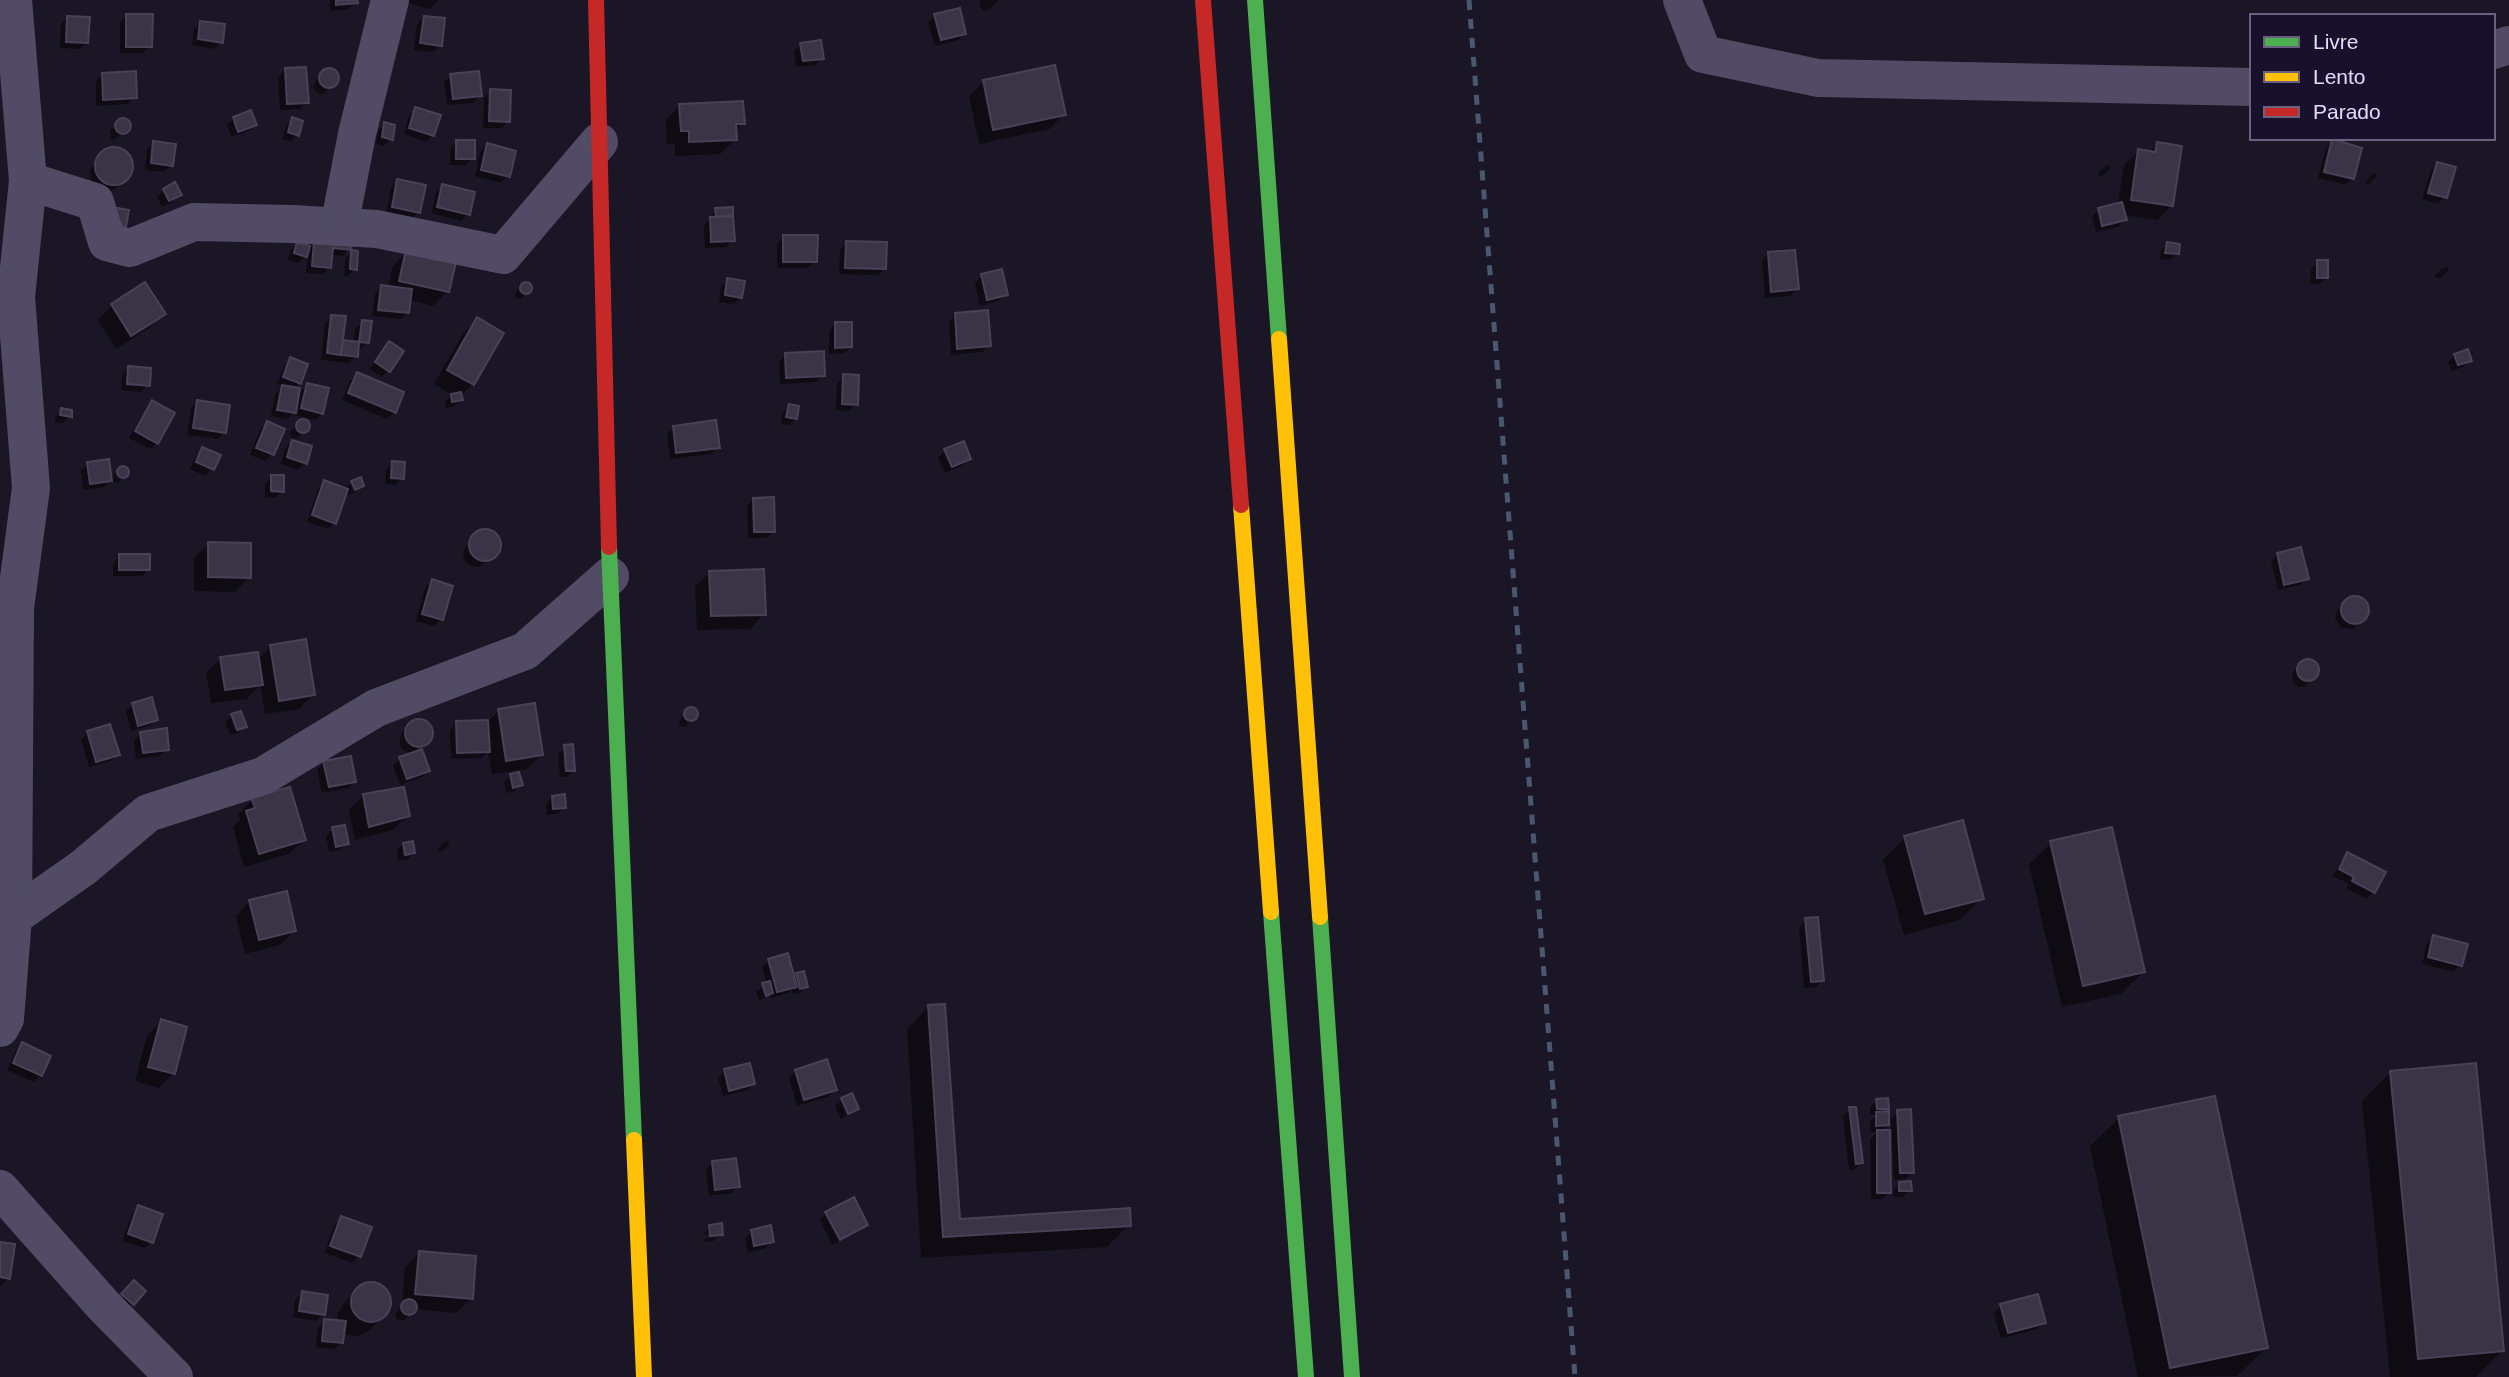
<svg xmlns="http://www.w3.org/2000/svg" width="2509" height="1377" font-family="Helvetica,sans-serif">
<rect width="100%" height="100%" fill="#1b1625"/>
<g fill="#0007">
<polygon points="356,0 349,9 330,11 330,0"/>
<polygon points="409,0 438,0 430,9 408,3"/>
<polygon points="981,0 998,0 989,10 984,11 979,6"/>
<polygon points="127,15 150,46 143,53 120,53 120,22"/>
<polygon points="935,16 964,33 958,40 935,46 928,22"/>
<polygon points="68,17 87,43 80,49 60,48 61,24"/>
<polygon points="424,18 440,45 433,52 414,50 417,24"/>
<polygon points="201,23 221,42 215,49 192,45 194,29"/>
<polygon points="801,44 822,58 815,65 796,67 794,51"/>
<polygon points="285,70 307,102 300,109 280,110 278,77"/>
<polygon points="328,70 333,71 337,78 335,83 323,94 317,93 313,87 316,80"/>
<polygon points="103,74 135,97 128,104 96,106 96,81"/>
<polygon points="451,75 480,96 473,103 447,105 444,82"/>
<polygon points="983,82 1064,114 1050,129 979,144 969,96"/>
<polygon points="491,91 508,122 501,128 483,128 484,98"/>
<polygon points="680,105 743,123 734,132 735,140 720,154 675,156 675,144 667,144 666,120"/>
<polygon points="416,109 433,135 426,142 404,134 409,116"/>
<polygon points="234,118 255,125 248,131 231,137 227,125"/>
<polygon points="293,119 297,135 291,141 282,139 286,126"/>
<polygon points="123,120 128,124 129,128 114,140 111,139 110,130"/>
<polygon points="385,124 391,139 384,146 376,144 378,131"/>
<polygon points="2333,141 2352,178 2346,185 2318,178 2326,148"/>
<polygon points="456,142 473,158 466,165 450,165 450,149"/>
<polygon points="154,143 171,166 164,172 145,170 147,149"/>
<polygon points="2157,144 2171,206 2157,220 2123,215 2125,220 2118,227 2096,232 2092,216 2098,210 2118,204 2124,165 2139,151 2149,152"/>
<polygon points="487,145 508,176 501,183 475,176 480,152"/>
<polygon points="115,148 120,149 129,157 132,168 115,189 104,191 91,182 90,170 103,152"/>
<polygon points="2438,163 2445,197 2438,204 2422,199 2431,170"/>
<polygon points="2109,164 2110,169 2100,177 2098,172"/>
<polygon points="2377,173 2376,177 2369,184 2365,183 2372,174"/>
<polygon points="398,180 418,212 411,219 386,214 391,187"/>
<polygon points="443,186 468,214 461,221 431,213 436,193"/>
<polygon points="164,190 180,195 173,202 162,207 157,197"/>
<polygon points="716,210 733,240 726,247 705,248 704,226"/>
<polygon points="309,237 349,249 343,256 331,255 329,268 322,274 306,273 308,253 298,263 288,260 290,251 297,244 308,247"/>
<polygon points="784,237 815,261 808,268 777,268 777,243"/>
<polygon points="847,243 885,268 878,275 839,274 840,250"/>
<polygon points="2168,244 2177,254 2170,260 2160,259 2161,250"/>
<polygon points="352,252 355,269 348,276 344,276 345,259"/>
<polygon points="406,252 448,291 433,306 409,300 408,312 401,319 372,316 375,294 381,287 388,288 392,267"/>
<polygon points="1768,254 1797,289 1790,296 1765,298 1762,261"/>
<polygon points="2318,262 2327,277 2320,284 2310,284 2311,269"/>
<polygon points="2448,267 2448,271 2441,278 2435,278 2435,275 2442,268"/>
<polygon points="982,276 1006,294 999,301 980,306 975,283"/>
<polygon points="728,280 741,297 734,304 719,302 721,287"/>
<polygon points="523,284 528,284 530,287 528,292 521,299 515,298 516,292"/>
<polygon points="112,305 163,314 149,328 116,349 98,320"/>
<polygon points="955,315 989,346 982,352 951,355 949,322"/>
<polygon points="332,316 341,342 354,343 355,329 362,322 367,343 360,349 357,349 356,356 349,363 321,360 325,323"/>
<polygon points="477,319 502,334 473,384 460,396 461,400 454,406 446,408 445,402 452,395 434,384 463,334"/>
<polygon points="835,324 851,347 844,353 829,354 829,331"/>
<polygon points="389,343 388,371 382,377 369,369"/>
<polygon points="785,355 823,375 817,382 780,384 779,362"/>
<polygon points="2455,355 2470,360 2463,367 2452,371 2448,362"/>
<polygon points="290,359 300,383 294,389 297,395 308,385 322,413 315,420 295,415 296,411 287,419 271,416 275,394 283,386 277,384 284,366"/>
<polygon points="129,368 148,385 141,392 121,390 122,375"/>
<polygon points="357,374 394,412 387,419 342,400 350,381"/>
<polygon points="844,376 856,404 849,411 836,410 837,383"/>
<polygon points="152,402 157,443 150,449 129,438 146,409"/>
<polygon points="198,402 225,432 218,439 187,435 191,408"/>
<polygon points="790,406 796,419 789,425 781,424 783,412"/>
<polygon points="62,410 70,416 63,423 55,422 55,417"/>
<polygon points="300,422 306,423 308,427 296,439 291,437 290,432"/>
<polygon points="267,423 272,454 265,461 250,455 260,430"/>
<polygon points="674,428 718,447 711,454 670,459 667,434"/>
<polygon points="292,442 305,463 298,470 281,464 285,449"/>
<polygon points="203,449 218,456 212,469 205,476 190,469 196,456"/>
<polygon points="945,451 969,459 962,466 945,473 938,458"/>
<polygon points="392,463 402,478 395,485 385,484 386,470"/>
<polygon points="88,464 110,479 122,468 127,471 119,483 111,480 104,487 83,490 81,470"/>
<polygon points="272,477 282,491 275,498 265,498 265,484"/>
<polygon points="325,482 345,490 352,482 362,486 356,492 348,495 346,490 335,523 328,529 307,522 318,489"/>
<polygon points="753,499 774,531 767,538 748,538 747,506"/>
<polygon points="479,532 493,533 498,540 498,550 480,567 471,566 464,560 463,550"/>
<polygon points="209,543 249,577 235,592 194,591 194,558"/>
<polygon points="2278,554 2307,578 2300,585 2278,590 2271,561"/>
<polygon points="120,556 149,569 142,576 113,576 113,563"/>
<polygon points="710,572 764,614 750,629 697,630 695,587"/>
<polygon points="432,581 441,619 434,626 416,621 425,588"/>
<polygon points="2355,598 2366,604 2368,611 2365,618 2353,629 2341,628 2335,618 2336,612"/>
<polygon points="271,646 313,695 299,709 265,714 260,685 247,699 211,703 206,673 221,658 258,660"/>
<polygon points="2304,661 2310,661 2317,669 2316,675 2304,687 2298,687 2293,684 2292,673"/>
<polygon points="133,705 156,720 149,726 131,731 126,711"/>
<polygon points="690,710 695,712 695,717 685,727 680,726 679,720"/>
<polygon points="498,711 542,754 527,769 492,774 488,751 482,758 451,759 450,730 456,723 488,721"/>
<polygon points="232,716 245,726 238,733 230,735 225,722"/>
<polygon points="422,721 429,726 431,733 414,753 428,770 422,777 400,785 393,765 400,759 412,754 402,749 399,742 403,731 411,724"/>
<polygon points="88,733 118,755 111,761 89,767 81,739"/>
<polygon points="141,733 167,749 160,756 136,759 134,740"/>
<polygon points="565,747 573,770 567,777 560,777 558,754"/>
<polygon points="324,763 355,781 348,788 322,793 317,769"/>
<polygon points="511,776 521,785 514,792 507,793 504,783"/>
<polygon points="364,795 408,816 393,830 355,840 349,810"/>
<polygon points="552,797 564,807 558,814 547,815 546,804"/>
<polygon points="252,800 304,840 289,854 244,867 233,827 240,820 238,814"/>
<polygon points="333,829 347,843 340,850 329,852 326,836"/>
<polygon points="1905,838 1982,898 1960,920 1904,935 1883,860"/>
<polygon points="445,841 449,841 449,844 443,851 438,852 438,848"/>
<polygon points="2051,843 2143,972 2121,994 2062,1007 2029,864"/>
<polygon points="403,844 414,853 407,860 398,861 397,851"/>
<polygon points="2347,854 2373,892 2366,899 2346,888 2349,884 2333,876 2341,861"/>
<polygon points="250,901 294,931 280,945 245,954 236,916"/>
<polygon points="1806,920 1822,980 1816,987 1804,988 1799,927"/>
<polygon points="2434,937 2460,965 2453,972 2422,964 2427,943"/>
<polygon points="769,960 793,978 803,973 806,986 800,993 793,995 792,990 788,993 771,998 770,994 759,1001 756,992 767,984 762,967"/>
<polygon points="928,1007 958,1220 1129,1225 1107,1247 921,1258 907,1029"/>
<polygon points="161,1021 185,1028 173,1074 159,1088 135,1081 147,1036"/>
<polygon points="23,1044 41,1075 34,1082 7,1070 16,1051"/>
<polygon points="725,1071 753,1084 746,1091 723,1096 718,1078"/>
<polygon points="796,1071 835,1090 828,1097 797,1106 789,1078"/>
<polygon points="2391,1072 2502,1351 2476,1377 2390,1377 2362,1101"/>
<polygon points="842,1100 857,1108 841,1119 835,1106"/>
<polygon points="1877,1101 1887,1108 1881,1114 1888,1125 1880,1132 1889,1193 1882,1199 1871,1199 1870,1139 1878,1132 1870,1132 1870,1121 1876,1115 1870,1115 1870,1107"/>
<polygon points="1850,1109 1861,1163 1854,1170 1849,1170 1843,1116"/>
<polygon points="1898,1112 1913,1172 1906,1179 1894,1179 1891,1119"/>
<polygon points="2119,1118 2266,1348 2237,1376 2138,1377 2090,1146"/>
<polygon points="712,1163 738,1186 732,1193 709,1196 706,1170"/>
<polygon points="1900,1184 1910,1190 1903,1197 1893,1197 1893,1190"/>
<polygon points="139,1207 152,1242 145,1248 122,1241 132,1214"/>
<polygon points="826,1213 866,1224 859,1231 832,1245 820,1220"/>
<polygon points="341,1218 369,1228 359,1256 352,1263 325,1253 334,1225"/>
<polygon points="710,1227 721,1234 714,1241 704,1242 703,1239 716,1237 716,1234 703,1235"/>
<polygon points="752,1231 772,1241 766,1248 748,1252 745,1238"/>
<polygon points="0,1244 9,1278 2,1285 0,1285"/>
<polygon points="419,1253 471,1298 456,1313 413,1309 406,1319 402,1321 396,1318 396,1313 402,1305 405,1267"/>
<polygon points="134,1283 132,1303 126,1310 116,1302"/>
<polygon points="370,1283 382,1287 386,1291 390,1303 385,1314 370,1330 359,1336 347,1335 343,1330 341,1343 335,1349 316,1347 318,1328 325,1321 338,1322 337,1314 344,1303 359,1288"/>
<polygon points="302,1293 323,1314 316,1321 293,1317 295,1300"/>
<polygon points="2001,1306 2044,1323 2037,1329 2001,1339 1994,1313"/>
</g>
<g fill="#3b3446" stroke="#494158" stroke-width="2">
<polygon points="336,0 357,0 358,3 336,5"/>
<polygon points="960,8 966,34 941,40 934,14"/>
<polygon points="126,14 153,14 152,47 126,47"/>
<polygon points="67,16 90,17 88,43 66,42"/>
<polygon points="424,16 445,18 442,46 420,43"/>
<polygon points="200,21 225,24 223,43 198,39"/>
<polygon points="821,40 824,59 803,61 800,43"/>
<polygon points="1055,65 1066,115 993,130 983,80"/>
<polygon points="306,67 309,103 287,104 285,68"/>
<circle cx="329" cy="78" r="10"/>
<polygon points="136,71 137,98 103,100 102,73"/>
<polygon points="479,71 482,96 453,99 450,74"/>
<polygon points="490,89 511,90 510,122 489,121"/>
<polygon points="743,101 745,124 736,124 737,140 689,142 689,131 681,131 679,104"/>
<polygon points="415,107 441,115 434,136 409,128"/>
<polygon points="251,110 257,125 238,132 233,117"/>
<polygon points="292,117 303,121 299,136 288,132"/>
<circle cx="123" cy="126" r="8"/>
<polygon points="384,122 395,125 393,140 382,137"/>
<polygon points="2332,139 2362,148 2354,179 2324,172"/>
<rect x="456" y="140" width="19" height="19"/>
<polygon points="153,141 176,144 173,166 151,163"/>
<polygon points="2157,142 2182,146 2173,206 2131,200 2138,149 2155,152"/>
<polygon points="487,143 516,151 510,177 481,170"/>
<circle cx="114" cy="166" r="19"/>
<polygon points="2437,162 2456,167 2447,198 2428,193"/>
<polygon points="397,179 426,185 420,213 392,207"/>
<polygon points="175,182 182,195 169,201 163,189"/>
<polygon points="442,184 475,192 470,215 437,207"/>
<polygon points="2122,202 2127,220 2102,226 2098,208"/>
<polygon points="112,207 129,210 125,232"/>
<polygon points="733,207 733,216 716,217 715,208"/>
<polygon points="733,216 735,241 711,242 710,217"/>
<polygon points="315,229 353,232 351,250 333,248 331,268 312,266"/>
<polygon points="783,235 818,235 817,262 783,262"/>
<polygon points="846,241 887,242 886,269 845,268"/>
<polygon points="297,242 310,246 307,257 294,253"/>
<polygon points="2167,242 2180,244 2179,254 2165,253"/>
<polygon points="351,250 358,251 357,270 350,269"/>
<polygon points="406,250 456,262 449,292 399,281"/>
<polygon points="1795,250 1799,289 1771,292 1768,252"/>
<rect x="2317" y="260" width="11" height="18"/>
<polygon points="1002,269 1008,295 987,300 981,274"/>
<polygon points="727,278 745,281 742,298 725,295"/>
<circle cx="526" cy="288" r="6"/>
<polygon points="145,282 166,314 131,336 111,304"/>
<polygon points="381,285 412,289 409,313 378,310"/>
<polygon points="988,310 991,346 957,349 955,313"/>
<polygon points="331,315 346,316 341,355 327,353"/>
<polygon points="477,317 504,333 474,385 447,370"/>
<polygon points="362,320 372,321 369,343 359,342"/>
<polygon points="835,322 852,322 852,347 835,348"/>
<polygon points="343,340 359,342 358,357 341,355"/>
<polygon points="389,341 404,351 390,372 375,362"/>
<polygon points="2468,349 2472,361 2458,365 2454,354"/>
<polygon points="824,351 825,376 786,378 785,353"/>
<polygon points="290,357 308,364 301,384 283,377"/>
<polygon points="128,366 151,368 150,386 127,384"/>
<polygon points="357,372 404,392 396,413 348,393"/>
<polygon points="843,374 859,375 858,405 842,404"/>
<polygon points="307,383 329,388 323,414 301,408"/>
<polygon points="282,385 300,388 296,413 277,410"/>
<polygon points="461,392 463,400 452,402 451,394"/>
<polygon points="152,400 175,413 158,444 135,431"/>
<polygon points="197,400 230,405 226,433 193,428"/>
<polygon points="789,404 799,406 797,419 786,417"/>
<polygon points="61,408 72,410 72,417 60,415"/>
<circle cx="303" cy="426" r="7"/>
<polygon points="716,420 720,448 676,453 673,426"/>
<polygon points="267,421 285,429 274,455 256,448"/>
<polygon points="292,440 312,446 307,464 287,457"/>
<polygon points="964,441 971,459 952,467 944,449"/>
<polygon points="202,447 221,455 214,470 196,462"/>
<polygon points="109,459 112,481 90,484 87,462"/>
<polygon points="392,461 405,462 404,479 391,478"/>
<circle cx="123" cy="472" r="6"/>
<polygon points="271,475 284,475 284,492 271,491"/>
<polygon points="361,477 364,486 355,490 351,481"/>
<polygon points="324,480 348,489 336,524 312,515"/>
<polygon points="774,497 775,532 754,532 753,498"/>
<circle cx="485" cy="545" r="16"/>
<polygon points="208,542 251,543 251,578 208,577"/>
<polygon points="2301,547 2309,579 2284,585 2277,553"/>
<rect x="119" y="554" width="31" height="16"/>
<polygon points="764,569 766,615 711,616 709,571"/>
<polygon points="432,579 453,586 443,620 422,614"/>
<circle cx="2355" cy="610" r="14"/>
<polygon points="306,639 315,695 279,701 270,645"/>
<polygon points="258,652 263,685 225,690 220,657"/>
<circle cx="2308" cy="670" r="11"/>
<polygon points="152,697 158,720 138,726 132,703"/>
<polygon points="535,703 543,755 506,761 498,709"/>
<circle cx="691" cy="714" r="7"/>
<polygon points="241,711 247,727 237,730 231,714"/>
<circle cx="419" cy="733" r="14"/>
<polygon points="488,720 490,752 457,753 456,721"/>
<polygon points="110,724 120,755 96,762 87,731"/>
<polygon points="167,728 169,750 143,753 140,732"/>
<polygon points="573,744 575,771 566,771 564,745"/>
<polygon points="422,749 430,771 407,779 399,757"/>
<polygon points="351,756 356,782 329,787 323,761"/>
<polygon points="519,772 523,785 513,788 510,774"/>
<polygon points="290,787 306,840 259,854 246,811 255,808 251,798"/>
<polygon points="404,787 410,816 369,827 363,794"/>
<polygon points="565,794 566,808 553,809 552,796"/>
<polygon points="1963,820 1984,899 1925,914 1904,836"/>
<polygon points="345,825 349,844 336,847 332,827"/>
<polygon points="2112,827 2145,972 2083,986 2050,841"/>
<polygon points="413,841 415,853 405,855 403,843"/>
<polygon points="2347,852 2386,872 2375,893 2352,881 2354,877 2339,869"/>
<polygon points="287,891 296,931 259,940 249,900"/>
<polygon points="1818,917 1824,981 1811,982 1805,918"/>
<polygon points="2433,935 2468,944 2462,966 2428,957"/>
<polygon points="788,953 797,987 777,992 768,959"/>
<polygon points="804,971 808,987 800,989 796,973"/>
<polygon points="770,981 773,993 766,996 762,983"/>
<polygon points="945,1004 960,1219 1130,1208 1131,1226 943,1237 928,1005"/>
<polygon points="161,1019 187,1027 175,1074 148,1067"/>
<polygon points="22,1042 51,1056 42,1076 13,1063"/>
<polygon points="827,1059 837,1090 804,1100 795,1070"/>
<polygon points="750,1063 755,1084 729,1091 724,1069"/>
<polygon points="2476,1063 2504,1351 2418,1359 2390,1071"/>
<polygon points="852,1093 859,1109 848,1114 841,1098"/>
<polygon points="2215,1096 2268,1348 2170,1368 2118,1116"/>
<polygon points="1888,1098 1889,1109 1877,1109 1876,1099"/>
<polygon points="1849,1107 1856,1107 1863,1163 1856,1164"/>
<polygon points="1911,1109 1914,1173 1900,1173 1897,1110"/>
<polygon points="1889,1111 1889,1125 1876,1126 1876,1112"/>
<polygon points="1877,1130 1890,1130 1891,1193 1877,1193"/>
<polygon points="736,1158 740,1187 715,1190 712,1161"/>
<polygon points="1911,1181 1912,1191 1899,1191 1899,1182"/>
<polygon points="854,1197 868,1225 840,1240 825,1212"/>
<polygon points="138,1205 163,1214 153,1243 128,1234"/>
<polygon points="341,1216 372,1227 361,1257 330,1246"/>
<polygon points="722,1223 723,1235 710,1236 709,1225"/>
<polygon points="771,1225 774,1242 754,1246 751,1230"/>
<polygon points="0,1242 15,1244 10,1279 0,1277"/>
<polygon points="419,1251 476,1256 473,1299 415,1294"/>
<polygon points="134,1280 146,1291 134,1305 121,1294"/>
<circle cx="371" cy="1302" r="20"/>
<polygon points="302,1291 328,1295 325,1315 299,1311"/>
<polygon points="2038,1294 2046,1323 2008,1333 2000,1304"/>
<circle cx="409" cy="1307" r="8"/>
<polygon points="324,1319 346,1321 343,1343 322,1341"/>
</g>
<g fill="none" stroke-linecap="round" stroke-linejoin="round">
<g stroke="#514b65" stroke-width="38">
<polyline points="1682,0 1703,54 1818,78 2252,87"/>
<polyline points="2493,50 2509,45"/>
<polyline points="28,181 95,202 107,242 130,248 194,222 292,224 377,229 503,255 599,142"/>
<polyline points="339,227 357,134 390,0"/>
<polyline points="13,917 15,608 31,488 16,297 28,181 13,0"/>
<polyline points="0,1028 5,1019 13,917 84,867 148,813 263,776 376,708 525,651 610,576"/>
<polyline points="0,1189 103,1305 174,1377"/>
</g>
<g stroke="#4caf50" stroke-width="16">
<polyline points="1255,0 1279,339"/>
<polyline points="609,547 634,1140"/>
<polyline points="1271,912 1306,1377"/>
<polyline points="1320,917 1352,1377"/>
</g>
<g stroke="#ffc107" stroke-width="16">
<polyline points="1279,339 1320,917"/>
<polyline points="1241,505 1271,912"/>
<polyline points="634,1140 644,1377"/>
</g>
<g stroke="#c62828" stroke-width="16">
<polyline points="596,0 609,547"/>
<polyline points="1203,0 1241,505"/>
</g>
<polyline stroke="#4a5770" stroke-width="5" stroke-dasharray="10 9" stroke-linecap="butt" points="1469,0 1575,1377"/>
</g>
<rect x="2250" y="14" width="245" height="126" fill="#19102b" stroke="#6a6080" stroke-width="2"/>
<rect x="2264" y="37" width="35" height="10" fill="#4caf50" stroke="#6a6080" stroke-width="2"/>
<text x="2313" y="49" font-size="21" fill="#e4d9ff">Livre</text>
<rect x="2264" y="72" width="35" height="10" fill="#ffc107" stroke="#6a6080" stroke-width="2"/>
<text x="2313" y="84" font-size="21" fill="#e4d9ff">Lento</text>
<rect x="2264" y="107" width="35" height="10" fill="#c62828" stroke="#6a6080" stroke-width="2"/>
<text x="2313" y="119" font-size="21" fill="#e4d9ff">Parado</text>
</svg>
